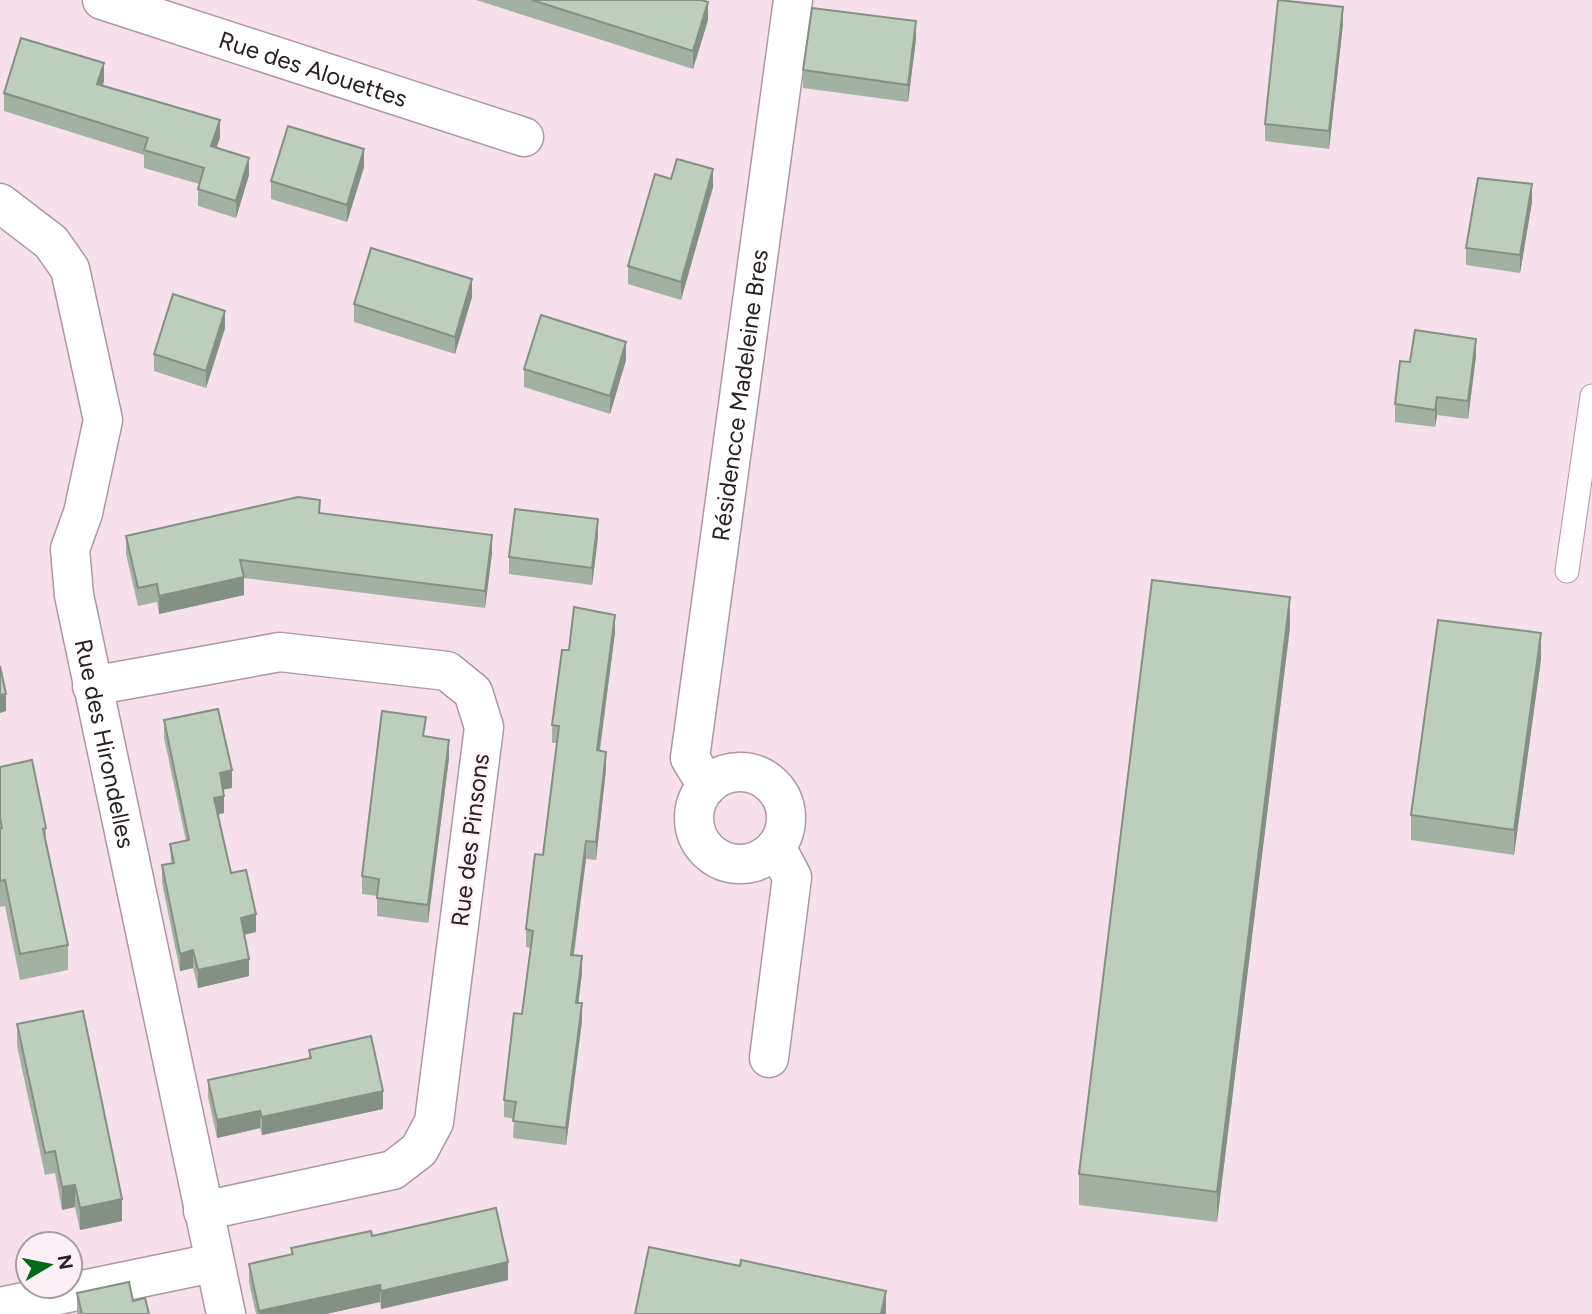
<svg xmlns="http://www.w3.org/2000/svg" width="1592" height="1314" font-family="Figtree,sans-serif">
<rect width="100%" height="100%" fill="#f5e0ec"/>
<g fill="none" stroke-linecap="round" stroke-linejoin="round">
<g stroke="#ac98a3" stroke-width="25">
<polyline id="lane" points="1567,571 1592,396"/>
</g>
<g stroke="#ac98a3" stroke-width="41">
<g id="street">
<path id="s1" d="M102,0L524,137"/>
<path id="s2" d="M0,203L51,242L70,269L103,420L83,513L70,549L74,595L226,1314"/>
<polyline points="92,686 280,652 447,671 473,692 484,727 434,1122 419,1150 393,1170 203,1211"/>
<circle cx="740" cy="818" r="46"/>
<path id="s3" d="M707,786L690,758L793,0"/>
<polyline points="769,1058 792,877 776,847"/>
<polyline points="0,1307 213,1263"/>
</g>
</g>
<use href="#lane" stroke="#fff" stroke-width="23"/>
<use href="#street" stroke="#fff" stroke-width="38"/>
</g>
<g fill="#a3b1a3">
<polygon points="476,0 701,0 708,20 693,69"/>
<polygon points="1343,24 1329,149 1265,141 1265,124"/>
<polygon points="916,39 908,102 803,88 803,70"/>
<polygon points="104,81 103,86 220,138 216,147 249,175 236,218 198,206 198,189 199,184 144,168 144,155 4,111 4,93"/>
<polygon points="364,167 347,222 271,199 271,181"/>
<polygon points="671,179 713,187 681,300 628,284 628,266"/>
<polygon points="1532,202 1520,273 1466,265 1466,248"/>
<polygon points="472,297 455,354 354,322 354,304"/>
<polygon points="225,328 206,388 154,371 154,354"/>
<polygon points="1476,356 1468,419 1437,415 1435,427 1395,422 1395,404 1410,362"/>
<polygon points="626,360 610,414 524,387 524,369"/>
<polygon points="320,513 492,553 485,608 244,578 244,595 159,614 157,602 138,606 126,554 126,536"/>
<polygon points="598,537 592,585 509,574 509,557"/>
<polygon points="1290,627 1217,1222 1079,1205 1079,1174"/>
<polygon points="615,632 600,751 606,769 596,860 586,859 574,955 582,973 578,1003 582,1021 566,1145 513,1138 514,1119 504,1117 504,1100 522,1014 531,948 526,947 526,929 543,855 557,743 552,743 552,725 569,650"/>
<polygon points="1541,659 1514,855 1411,840 1411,815"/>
<polygon points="164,720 232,788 223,790 224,813 218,815 231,873 256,932 244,935 249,976 198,988 193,968 180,971 162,883 162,865 171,864 170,844 186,841 164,738"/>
<polygon points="425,737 449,758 428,923 377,916 377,896 362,894 362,876"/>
<polygon points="0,767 46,828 46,843 68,945 68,970 20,980 5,906 0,907"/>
<polygon points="17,1024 122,1221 80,1230 75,1207 62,1210 55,1173 45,1175 17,1046"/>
<polygon points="309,1050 383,1109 262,1135 260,1128 217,1138 208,1097 208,1080 309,1058"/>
<polygon points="372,1236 508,1280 381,1309 380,1302 326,1314 256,1314 249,1282 249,1264 291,1255 291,1248"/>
<polygon points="77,1293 133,1301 149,1314 77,1314"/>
</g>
<g fill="#849084">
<polygon points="708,2 708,20 693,69 693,51"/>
<polygon points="1343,7 1343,24 1329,149 1329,131"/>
<polygon points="916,21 916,39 908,102 908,85"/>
<polygon points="104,63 104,81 97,102 97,84"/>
<polygon points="220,120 220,138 211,163 211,146"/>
<polygon points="364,149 364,167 347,222 347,205"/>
<polygon points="249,158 249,175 236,218 236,201"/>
<polygon points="713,169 713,187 681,300 681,282"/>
<polygon points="1532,184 1532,202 1520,273 1520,255"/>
<polygon points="472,279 472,297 455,354 455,337"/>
<polygon points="225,311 225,328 206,388 206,371"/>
<polygon points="1476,339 1476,356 1468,419 1468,401"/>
<polygon points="626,342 626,360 610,414 610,396"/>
<polygon points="1437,397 1437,415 1435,427 1435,410"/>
<polygon points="598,519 598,537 592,585 592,568"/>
<polygon points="492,535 492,553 485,608 485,591"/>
<polygon points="244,577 244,595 159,614 159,596"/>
<polygon points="1290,597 1290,627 1217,1222 1217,1192"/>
<polygon points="615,615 615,632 597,768 597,750"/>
<polygon points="1541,633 1541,659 1514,855 1514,830"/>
<polygon points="6,694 6,711 0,713 0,695"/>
<polygon points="449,740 449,758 428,923 428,905"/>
<polygon points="606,752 606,769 596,860 596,842"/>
<polygon points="232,770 232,788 220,790 220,773"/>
<polygon points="224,796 224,813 214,815 214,798"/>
<polygon points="586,841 586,859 571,972 571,955"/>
<polygon points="256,914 256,932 241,935 241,918"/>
<polygon points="193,950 193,968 180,971 180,954"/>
<polygon points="582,956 582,973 576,1020 576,1003"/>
<polygon points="249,959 249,976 198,988 198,970"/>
<polygon points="582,1003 582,1021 566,1145 566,1128"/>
<polygon points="383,1091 383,1109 262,1135 262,1117"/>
<polygon points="260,1111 260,1128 217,1138 217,1120"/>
<polygon points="75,1185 75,1207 62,1210 62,1187"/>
<polygon points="122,1199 122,1221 80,1230 80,1208"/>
<polygon points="508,1262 508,1280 381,1309 381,1291"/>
<polygon points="380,1285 380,1302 326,1314 259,1314 259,1311"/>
<polygon points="886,1291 886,1314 881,1314"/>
</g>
<g fill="#bdcebd" stroke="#849084" stroke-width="2">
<polygon points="532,0 701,0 708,2 693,51"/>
<polygon points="1278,0 1343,7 1329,131 1265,124"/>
<polygon points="812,8 916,21 908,85 803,70"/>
<polygon points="21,38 104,63 97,84 220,120 211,146 249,158 236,201 198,189 204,168 144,150 148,138 4,93"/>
<polygon points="288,126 364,149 347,205 271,181"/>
<polygon points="677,159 713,169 681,282 628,266 655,174 671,179"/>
<polygon points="1478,178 1532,184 1520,255 1466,248"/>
<polygon points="371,248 472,279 455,337 354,304"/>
<polygon points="173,294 225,311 206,371 154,354"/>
<polygon points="541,315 626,342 610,396 524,369"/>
<polygon points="1415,330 1476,339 1468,401 1437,397 1435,410 1395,404 1400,361 1410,362"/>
<polygon points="298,497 320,500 319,513 492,535 485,591 240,560 244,577 159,596 157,584 138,588 126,536"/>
<polygon points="515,509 598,519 592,568 509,557"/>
<polygon points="1152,580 1290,597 1217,1192 1079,1174"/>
<polygon points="574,607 615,615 597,750 606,752 596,842 586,841 571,955 582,956 576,1003 582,1003 566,1128 513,1121 516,1102 504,1100 514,1013 522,1014 533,931 526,929 535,854 543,855 559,726 552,725 562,650 569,650"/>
<polygon points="1438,620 1541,633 1514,830 1411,815"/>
<polygon points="0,666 6,694 0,695"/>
<polygon points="218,709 232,770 220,773 224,796 214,798 231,873 246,870 256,914 241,918 249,959 198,970 193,950 180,954 162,865 174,863 170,844 189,840 164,720"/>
<polygon points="382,711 426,717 423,736 449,740 428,905 377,898 379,879 362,876"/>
<polygon points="32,760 46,828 43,829 68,945 20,954 5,880 0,881 0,829 2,828 0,818 0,767"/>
<polygon points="83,1011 122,1199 80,1208 75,1185 62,1187 55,1151 45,1153 17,1024"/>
<polygon points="371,1036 383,1091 262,1117 260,1111 217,1120 208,1080 311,1058 309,1050"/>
<polygon points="496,1208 508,1262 381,1291 380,1285 259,1311 249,1264 293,1254 291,1248 371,1231 372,1236"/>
<polygon points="649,1247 740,1266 741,1260 886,1291 881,1314 635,1314"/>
<polygon points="129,1282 133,1301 145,1298 149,1314 82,1314 77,1293"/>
</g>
<g text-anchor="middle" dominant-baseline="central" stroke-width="5" stroke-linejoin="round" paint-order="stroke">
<g font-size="24" fill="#282025" stroke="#fdf0f7">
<text stroke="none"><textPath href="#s1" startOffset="222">Rue des Alouettes</textPath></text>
<text stroke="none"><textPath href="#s3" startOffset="399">Résidencce Madeleine Bres</textPath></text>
<text stroke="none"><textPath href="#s2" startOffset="583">Rue des Hirondelles</textPath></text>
<text transform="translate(470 840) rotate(-83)">Rue des Pinsons</text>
</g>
</g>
<g transform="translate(49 1265) rotate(80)"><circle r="33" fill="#fdf0f7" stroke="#a89da3" stroke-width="2"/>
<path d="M0-5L12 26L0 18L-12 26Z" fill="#036a18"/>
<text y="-10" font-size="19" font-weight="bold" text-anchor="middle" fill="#282025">N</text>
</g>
</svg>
